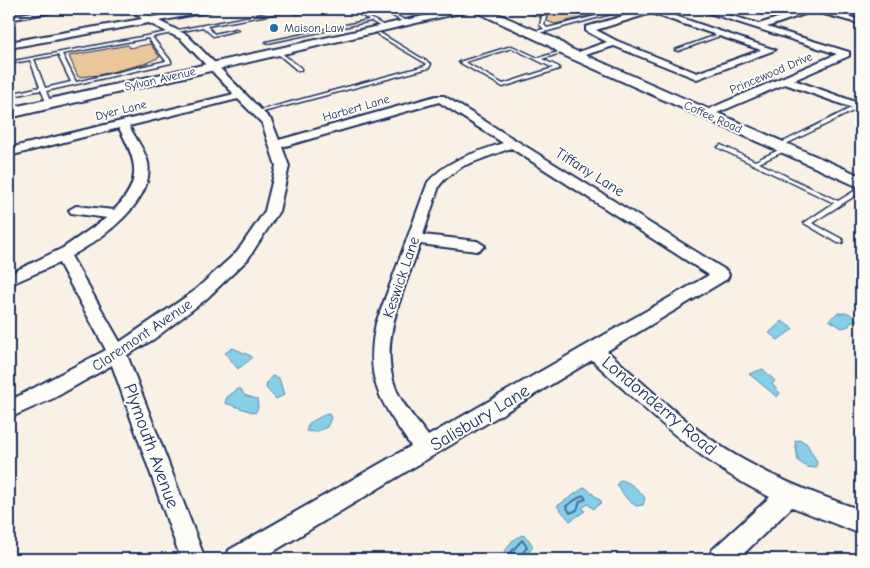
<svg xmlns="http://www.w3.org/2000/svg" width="870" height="568" font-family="'Comic Neue',sans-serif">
<rect width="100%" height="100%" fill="#f9f1e5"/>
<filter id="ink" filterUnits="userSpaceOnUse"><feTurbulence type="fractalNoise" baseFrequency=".02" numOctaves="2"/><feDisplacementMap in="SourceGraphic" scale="10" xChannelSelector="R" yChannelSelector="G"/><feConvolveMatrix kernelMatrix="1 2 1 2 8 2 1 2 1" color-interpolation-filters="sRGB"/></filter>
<g filter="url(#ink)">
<g fill="#87cee8" stroke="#5c8eb1">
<polygon points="837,313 849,313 857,320 851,322 849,326 842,328 829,320"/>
<polygon points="782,321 793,329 778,340 769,333"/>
<polygon points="233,348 251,356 251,359 238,369 225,353"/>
<polygon points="763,369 775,381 772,384 780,393 777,397 749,374"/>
<polygon points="272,376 279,378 284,395 276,399 266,388 267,382"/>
<polygon points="238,389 241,389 244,395 257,399 258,408 255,413 225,403 227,397"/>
<polygon points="326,414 329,414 331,418 327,427 315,432 306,431 309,423"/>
<polygon points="801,440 807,444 817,462 816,468 807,467 798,461 795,441"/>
<path d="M620,480C628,480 641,492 645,498L643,505L636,506L627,499L617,485Z"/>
<polygon points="585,487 602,502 593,509 588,504 582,508 585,511 570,521 557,506"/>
<path d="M522,535C528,537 530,541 533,547L523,559H500L512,541Z"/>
</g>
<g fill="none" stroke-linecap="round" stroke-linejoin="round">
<g stroke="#466f95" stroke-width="2">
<polygon points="583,495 586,499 580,501 577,510 570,513 566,506"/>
<polyline points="505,559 522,540 527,547 518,559"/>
</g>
</g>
<g fill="#eac69b" stroke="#1b2f5e">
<polygon points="519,9 547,9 541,12 540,18"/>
<polygon points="560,9 601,9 601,13 555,24 547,21 549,14"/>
<polygon points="150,44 160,57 144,64 99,75 78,77 69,56 128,45 130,48"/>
</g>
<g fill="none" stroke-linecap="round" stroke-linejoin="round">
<g stroke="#1b2f5e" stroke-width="3">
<g id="lane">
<path d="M288,9H294L296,12L314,9H321L295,14L290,11L207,26L214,34L236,29L238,30L213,36L203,27L152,37L171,61V63L46,91L51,104V105L47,104L41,90L13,96L9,93V89L14,93L40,87L30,60L9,64V62ZM148,38L166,61L76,82L62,54ZM58,55L71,82L45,88L34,59Z"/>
<polygon points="351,9 355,9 386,27 383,28 371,21 268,43 266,42 369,20"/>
<polygon points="381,9 385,9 408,22 405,23"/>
<polygon points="553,9 558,9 547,13 544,25 547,28 624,9 629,9 548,31 531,34 531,32 544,29 540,25 543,12"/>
<polygon points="378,33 380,33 431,64 429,68 259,113 254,112 425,66 427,64 378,35"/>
<polygon points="722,33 725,34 678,51 675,50"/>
<path d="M512,46L538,58L565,50L567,51L542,59L559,67V69L503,87L459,62ZM512,48L553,68L503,84L465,62Z"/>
<polygon points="278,52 280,52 301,68 301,70 297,70 278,54"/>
<polygon points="859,104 861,104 861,107 780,147 776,147 775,146"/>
<polygon points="721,145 755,161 783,148 787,148 787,150 759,163 838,201 861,187 861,192 812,223 842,239 843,241 842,243 838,243 804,223 834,203 719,148 718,147"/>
</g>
</g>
<g stroke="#1b2f5e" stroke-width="4">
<g id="street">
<polygon points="51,9 68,9 9,20 9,16"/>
<path d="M131,9H139L152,17L200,9H216L212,11L159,21L187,35L271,120L279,140L436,96H444L727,271L729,275L727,279L607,351C645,385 682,421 725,449C768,476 814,494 861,510V534L792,507L738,559H709L712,550L770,497C701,464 648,412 592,360L261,559H226L229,550L411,446C380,401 364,380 376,323L428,182C448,159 475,153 503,143L439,102L282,147L289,166L279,211L248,259L205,300L154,339L127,355L205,559H181L112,365L54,398L9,418V401L106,350L59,263L9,285V274L63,248L105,219L107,218L71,213L69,210L76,206L114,210C143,181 137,161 119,128L9,156V148L234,94L181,39L149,23L9,48V42L142,19ZM238,99L262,123L276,166L265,211L237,252L193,292L120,342L71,256C100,240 155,202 148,163C145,150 135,138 129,126ZM511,148L709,275L428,436C417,421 403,406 396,389C377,342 405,288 420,244L477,251L485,246L477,241L423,235L439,186L445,179L463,166Z"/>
<path d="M647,9H655L775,50L697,79L614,46L575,58L570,55L607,42L586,31V27ZM651,13L761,50L697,73L617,41L596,30Z"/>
<polygon points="697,9 708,9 759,24 806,9 821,9 861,20 861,24 813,11 767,27 849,52 849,56 794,80 861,104 861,111 785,84 710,116 702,116 702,112 837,54"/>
</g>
</g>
<g stroke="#1b2f5e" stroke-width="4">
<polygon id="secondary" points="455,9 486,9 556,39 569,48 861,176 861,188 561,54 548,45 472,10 9,118 9,108"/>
</g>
<use href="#lane" fill="#fdfcf7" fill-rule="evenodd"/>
<use href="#street" fill="#fdfcf7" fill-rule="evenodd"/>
<use href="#secondary" fill="#fdfcf7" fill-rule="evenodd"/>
</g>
</g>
<circle fill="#1f6fb2" stroke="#fdfcf7" stroke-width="2" cx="274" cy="28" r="5"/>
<g text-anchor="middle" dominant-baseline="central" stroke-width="4" stroke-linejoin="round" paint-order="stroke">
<g font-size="12" fill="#1b2f5e" stroke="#fdfcf7" text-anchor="start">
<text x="284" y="28">Maison Law</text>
</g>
<g font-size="12" fill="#1b2f5e" stroke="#fdfcf7">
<text transform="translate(771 73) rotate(-23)">Princewood Drive</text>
<text transform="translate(160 79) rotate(-13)">Sylvan Avenue</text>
<text transform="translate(356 108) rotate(-16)">Harbert Lane</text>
<text transform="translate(121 110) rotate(-14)">Dyer Lane</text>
<text transform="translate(713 117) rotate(24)">Coffee Road</text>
</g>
<g font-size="15" fill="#1b2f5e" stroke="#fdfcf7">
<text transform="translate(590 172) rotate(32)">Tiffany Lane</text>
<text transform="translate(401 277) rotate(-71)">Keswick Lane</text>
<text transform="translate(142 335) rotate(-34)">Claremont Avenue</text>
</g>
<g font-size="18" fill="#1b2f5e" stroke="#fdfcf7">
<text transform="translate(659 406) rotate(40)">Londonderry Road</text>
<text transform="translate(480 418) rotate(-31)">Salisbury Lane</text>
<text transform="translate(151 446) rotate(70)">Plymouth Avenue</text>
</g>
</g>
<rect width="870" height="568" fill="none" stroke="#fdfcf7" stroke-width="30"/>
<rect x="15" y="15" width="840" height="538" fill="none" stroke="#1b2f5e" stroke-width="2" filter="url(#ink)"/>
</svg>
